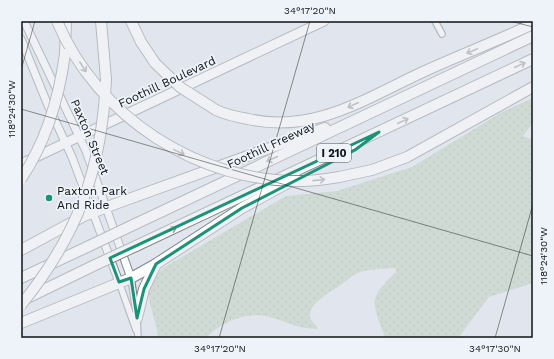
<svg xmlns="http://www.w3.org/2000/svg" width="554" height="359" font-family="'Work Sans',sans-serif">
<defs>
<pattern id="grass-dots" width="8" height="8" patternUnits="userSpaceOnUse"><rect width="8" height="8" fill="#b6ccb4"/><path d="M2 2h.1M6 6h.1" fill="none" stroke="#9bae9a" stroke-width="1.8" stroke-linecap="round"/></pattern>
</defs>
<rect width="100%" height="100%" fill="#e1e5ed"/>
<path fill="url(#grass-dots)" d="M533,98V123L523,136L533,140V283L489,297L458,338H383L384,334C371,301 369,298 396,272L395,268C383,269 367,269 357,273C351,276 345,282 339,286C327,294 296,311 317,326V329C296,329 284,320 266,316C244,312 220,323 206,338H158C156,310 136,293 163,268L286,196L337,191L412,167L502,112Z"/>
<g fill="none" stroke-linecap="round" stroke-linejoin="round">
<g stroke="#82868c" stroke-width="8">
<g id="minor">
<polyline points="435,21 442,34"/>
<polyline points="131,278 137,318 138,338"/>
<polyline points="119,282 136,330"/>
</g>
</g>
<g stroke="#82868c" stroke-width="9">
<g id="tertiary">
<polyline points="24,21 86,151 131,278"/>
<polyline points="21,39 47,103 72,157 119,282"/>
</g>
</g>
<g stroke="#82868c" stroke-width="11">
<polyline id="primary" points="21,164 324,21"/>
</g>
<g stroke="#82868c" stroke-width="12">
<g id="motorway">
<polyline points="101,21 106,79"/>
<polyline points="131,21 141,42 155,63"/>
<polyline points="65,54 66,21"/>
<path d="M216,110C226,115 237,117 248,119C315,134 366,98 425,71C460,55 497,41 533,24"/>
<polyline points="339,177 372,170 407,157 533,87"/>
<polyline points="131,226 533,36"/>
<polyline points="136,246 533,59"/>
<polyline points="21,250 84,216 115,204 325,128"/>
<polyline points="21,278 87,247"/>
<polyline points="25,299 95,265"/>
<polyline points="137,318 144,289 156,264"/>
<polyline points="21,323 131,278 156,264 242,208 295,179"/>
</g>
</g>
<use href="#minor" stroke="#fff" stroke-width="5.5"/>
<use href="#tertiary" stroke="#fff" stroke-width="7"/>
<use href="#primary" stroke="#fff" stroke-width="9"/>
<use href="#motorway" stroke="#fff" stroke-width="10"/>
<g stroke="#82868c" stroke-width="12" stroke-linecap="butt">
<g id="motorway-bridge">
<path d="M57,21C97,117 199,183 303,181C315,181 327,179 339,177"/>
<polyline points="155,63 180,87 216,110"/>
<path d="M21,179C46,142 59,98 65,54"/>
<polyline points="87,247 131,226"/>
<polyline points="95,265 136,246"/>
<path d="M21,305C78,235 102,169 106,79"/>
</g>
</g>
<use href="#motorway-bridge" stroke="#fff" stroke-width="10"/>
</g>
<defs><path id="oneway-shaft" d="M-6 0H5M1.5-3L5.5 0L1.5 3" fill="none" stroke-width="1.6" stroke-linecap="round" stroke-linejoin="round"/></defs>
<g stroke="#949596">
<use href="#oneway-shaft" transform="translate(472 51) rotate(157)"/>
<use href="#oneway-shaft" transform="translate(520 65) rotate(-25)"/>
<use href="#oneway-shaft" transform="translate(83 67) rotate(57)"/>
<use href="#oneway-shaft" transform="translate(353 105) rotate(155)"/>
<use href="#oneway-shaft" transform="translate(403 121) rotate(-25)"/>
<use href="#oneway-shaft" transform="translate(179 152) rotate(26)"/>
<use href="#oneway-shaft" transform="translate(272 159) rotate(155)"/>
<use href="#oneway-shaft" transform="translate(319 180) rotate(-6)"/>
<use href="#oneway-shaft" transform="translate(171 230) rotate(-25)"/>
</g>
<path d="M0 0H554V359H0ZM379,132L355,150L242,208L156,264L144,289L137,318L131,278L119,282L110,258Z" fill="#e1e5ed" fill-opacity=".55" fill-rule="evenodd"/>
<path fill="none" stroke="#1a9378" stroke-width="3" stroke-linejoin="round" d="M379,132L355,150L242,208L156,264L144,289L137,318L131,278L119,282L110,258Z"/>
<path fill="none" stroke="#111315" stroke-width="1" stroke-opacity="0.45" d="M510,21L533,27M21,70L35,21M21,109L533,256M21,338H23M219,338L310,21M495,338L533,204"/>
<circle fill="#1a9378" stroke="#eef3fa" stroke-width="1.5" cx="49" cy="198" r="4"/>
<g text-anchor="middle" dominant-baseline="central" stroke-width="3.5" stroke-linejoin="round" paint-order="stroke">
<rect fill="#eef3fa" stroke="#53565a" stroke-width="1" x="317" y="144" width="34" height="18" rx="3"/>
<g font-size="11" font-weight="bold" fill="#111315">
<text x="334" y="153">I 210</text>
</g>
<g font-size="12" fill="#111315" stroke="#eef3fa">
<text transform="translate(167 82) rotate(-25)">Foothill Boulevard</text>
<text transform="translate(90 137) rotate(67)">Paxton Street</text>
<text transform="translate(271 145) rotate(-25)">Foothill Freeway</text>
</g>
<g font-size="12" fill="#111315" stroke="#eef3fa" text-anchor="start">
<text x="57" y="191">Paxton Park<tspan x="57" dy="14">And Ride</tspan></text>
</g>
</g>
<rect width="554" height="359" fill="none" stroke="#eef3fa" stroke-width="44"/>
<rect x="22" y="22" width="510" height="315" fill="none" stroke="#111315" stroke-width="1.5"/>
<g font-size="10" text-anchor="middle" fill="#111315">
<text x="310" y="14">34°17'20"N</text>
<text transform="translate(11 109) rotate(-90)" y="4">118°24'30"W</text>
<text transform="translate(543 256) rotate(-90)" y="4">118°24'30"W</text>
<text x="220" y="352">34°17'20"N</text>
<text x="495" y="352">34°17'30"N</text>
</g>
</svg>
